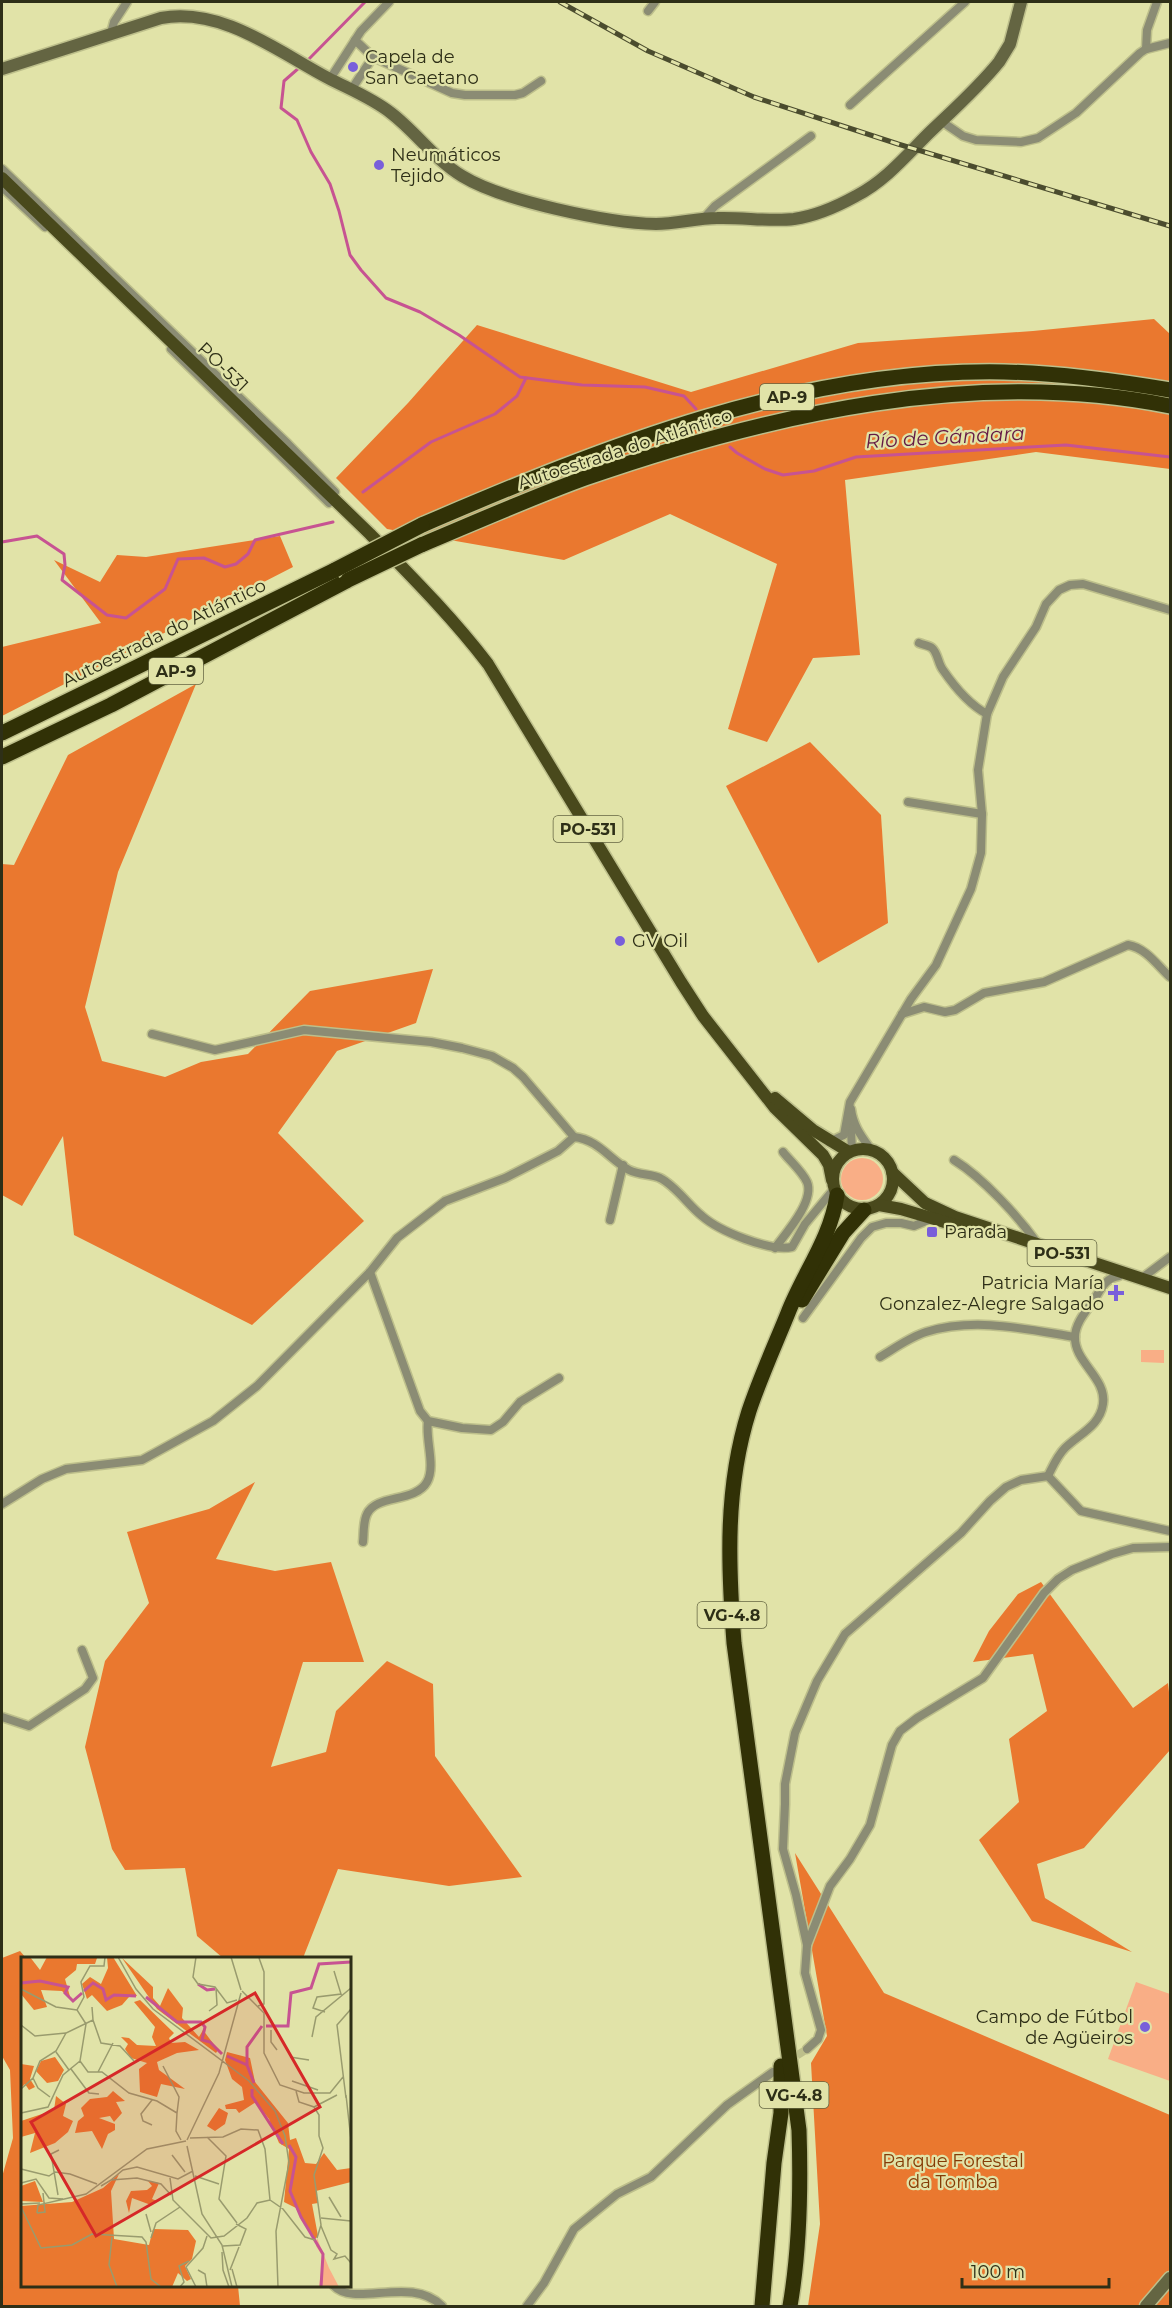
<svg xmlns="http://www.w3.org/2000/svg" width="1172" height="2308" font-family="Montserrat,sans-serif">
<rect width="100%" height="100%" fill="#e1e3a8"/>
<g fill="#f9ae86">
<circle cx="862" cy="1179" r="21"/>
<polygon points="1141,1350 1164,1350 1164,1363 1141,1362"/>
<polygon points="1136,1982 1170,1994 1170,2081 1108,2059"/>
</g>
<g fill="#ea782f">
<polygon points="1154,319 1170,334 1170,469 1036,452 845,480 860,655 813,658 767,742 728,729 777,564 670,514 564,560 387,529 336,478 408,403 477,325 691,392 858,343 1033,331"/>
<polygon points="280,536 293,567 2,716 2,647 101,623 54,560 100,582 117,555 146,557"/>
<polygon points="196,684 118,872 85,1007 102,1061 165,1077 201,1062 248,1054 310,991 433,969 416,1023 337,1051 278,1133 364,1221 252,1325 74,1235 63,1136 22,1206 2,1195 2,864 14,865 68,755"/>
<polygon points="810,742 881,815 888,923 818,963 726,786"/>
<polygon points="255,1482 216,1559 275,1571 331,1562 364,1662 303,1662 271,1767 326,1752 336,1711 387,1661 433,1684 435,1756 522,1877 449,1886 338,1869 303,1958 223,1958 197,1936 185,1868 125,1870 112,1849 85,1747 105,1661 149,1603 127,1532 209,1509"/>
<polygon points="1041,1582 1133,1708 1168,1683 1170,1701 1170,1750 1084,1848 1037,1864 1045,1898 1132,1952 1032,1921 979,1840 1019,1802 1009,1739 1047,1711 1033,1654 973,1662 989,1631 1018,1594"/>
<polygon points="795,1853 884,1993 1170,2115 1170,2306 808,2306 820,2224 811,2063 827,2036"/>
<polygon points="20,1951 26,1958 22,1958 22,2286 238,2286 240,2306 2,2306 2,2177 13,2138 10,2070 2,2056 2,1958"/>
</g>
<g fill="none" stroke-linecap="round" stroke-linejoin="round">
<g stroke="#c75392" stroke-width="3">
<polyline points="307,61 365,2"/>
<polyline points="300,67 284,81 281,108 297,120 311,152 330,184 339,211 350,255 361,270 386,298 420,312 459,335 520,377 582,385 645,387 684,396 696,409"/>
<polyline points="730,447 737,453 765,469 783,475 814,471 856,457 1066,445 1170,457"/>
<polyline points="363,492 431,442 495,414 517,396 526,378"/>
<polyline points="2,542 37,536 64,554 65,565 62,580 107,615 126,618 165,589 178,559 204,558 225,567 236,564 248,554 255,540 333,522"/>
</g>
<polyline stroke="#bdbf8b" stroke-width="8" stroke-dasharray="8 4" stroke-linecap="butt" points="787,2062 807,2049"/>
<g stroke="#bdbf8b" stroke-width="11">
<g id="street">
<polyline points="648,11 655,2"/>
<polyline points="111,33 114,22 127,2"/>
<polyline points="355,40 373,57 452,93 465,95 515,95 523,93 541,81"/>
<polyline points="1146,49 1147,30 1157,2"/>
<polyline points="330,79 361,31 389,2"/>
<polyline points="351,90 373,57"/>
<polyline points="850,105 965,2"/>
<polyline points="941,121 963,136 976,140 1021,142 1038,138 1076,113 1140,53 1146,49 1170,43"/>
<polyline points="2,169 288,444 335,492"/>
<polyline points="2,187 45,227"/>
<polyline points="704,218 715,206 811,136"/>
<polyline points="171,349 329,503"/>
<path d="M919,643C923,645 929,645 932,648C938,653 938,664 943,670C954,686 970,705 987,714"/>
<polyline points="908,802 982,814"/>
<path d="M902,1014L924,1007L945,1012L955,1010L984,993L1044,982L1128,945C1146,948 1157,965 1170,977"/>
<polyline points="152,1034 215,1050 304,1030 431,1042 462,1048 492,1056 513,1068 523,1077 574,1137"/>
<path d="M851,1109C853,1126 862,1137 872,1151"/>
<polyline points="847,1124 851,1130 852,1151"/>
<polyline points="829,1142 844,1135 850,1102 911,999 936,965 971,889 981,853 982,814 978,770 987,714 1003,677 1036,627 1046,604 1059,590 1070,585 1083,584 1170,610"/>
<path d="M954,1160C983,1178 1018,1216 1038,1244"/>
<polyline points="610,1220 623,1165"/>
<path d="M775,1248C786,1233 815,1201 807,1182C802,1171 790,1161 783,1152"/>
<polyline points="370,1272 420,1411 428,1421 462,1428 491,1430 503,1422 520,1402 559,1378"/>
<polyline points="1142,1278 1170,1257"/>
<polyline points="803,1318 861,1238 872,1227 886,1223 901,1223 914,1226 933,1218"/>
<path d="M880,1357C895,1348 910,1337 926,1332C975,1317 1025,1329 1075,1337"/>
<path d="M1048,1476C1053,1466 1057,1456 1065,1448C1079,1434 1100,1426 1103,1404C1107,1378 1074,1362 1075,1337C1075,1323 1087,1310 1094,1300C1101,1289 1105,1278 1119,1276"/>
<path d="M2,1504L42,1479L66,1469L142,1460L213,1421L257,1386L370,1272L397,1238L445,1201L505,1178L558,1151L574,1137C599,1140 609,1159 629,1170C639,1175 651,1174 660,1178C676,1186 688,1205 702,1216C719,1231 770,1252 792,1247L805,1224L834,1189"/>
<path d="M363,1542C364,1533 363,1522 367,1514C376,1494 415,1503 427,1482C436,1466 425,1439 428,1421"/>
<polyline points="2,1717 29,1726 85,1689 93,1678 82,1650"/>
<polyline points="807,1945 796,1895 783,1849 785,1804 785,1784 795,1733 817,1681 845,1634 961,1533 990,1501 1006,1487 1021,1480 1048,1476 1081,1511 1170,1531"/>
<polyline points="807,2049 818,2039 821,2030 805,1973 807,1945 830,1886 850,1859 870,1825 892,1745 900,1731 917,1718 983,1678 1044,1593 1058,1579 1072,1570 1112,1554 1133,1548 1170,1547"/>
<path d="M334,2286C355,2308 411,2275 442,2306"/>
<polyline points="527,2306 544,2283 574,2229 617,2194 651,2177 727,2105 773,2072"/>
</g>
</g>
<g stroke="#bdbf8b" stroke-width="15">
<g id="secondary">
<path d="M2,69L161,18C222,7 277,51 328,78C349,89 372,98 391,113C416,132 435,160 462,176C503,201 608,223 656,224C676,224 697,218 717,218C743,217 769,222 794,219C815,216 838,206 856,196C885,181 906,156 928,134C952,111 978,88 999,62L1010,44L1021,2"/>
<polyline points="1146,2306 1170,2278"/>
</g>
</g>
<g stroke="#bdbf8b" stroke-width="15">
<g id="primary">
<path d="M2,178L370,534C411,576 452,617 488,664L681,982L703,1016L775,1108L823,1155L829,1165L832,1180"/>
<polyline points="775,1098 813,1130 849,1152"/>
<circle cx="863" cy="1179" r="30"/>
<polyline points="892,1172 925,1203 955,1217 1170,1288"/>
<polyline points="879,1205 901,1209 958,1226"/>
</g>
</g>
<g stroke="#bdbf8b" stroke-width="18">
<g id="highway">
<path d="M422,525C606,446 800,368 1004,372C1060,373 1116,381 1170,390"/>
<path d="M421,545C476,522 530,498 585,478C769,414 976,367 1170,406"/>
<polyline points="2,733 335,570"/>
<polyline points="2,757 111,705 348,580"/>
<polyline points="802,1300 843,1233 864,1210"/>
<polyline points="762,2306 774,2163 781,2113 781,2066"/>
<path d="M790,2306C800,2248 801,2190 799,2130L734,1643C728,1564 725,1487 749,1411C760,1378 775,1345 788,1313C803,1274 831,1238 837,1195"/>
</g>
</g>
<use href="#street" stroke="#8b8c74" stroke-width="8"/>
<use href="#secondary" stroke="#646542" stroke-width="12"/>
<use href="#primary" stroke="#49491c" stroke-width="12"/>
<use href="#highway" stroke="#313106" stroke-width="15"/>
<g stroke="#4b4c2e" stroke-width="5">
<polyline id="rail" points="560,2 648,51 754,97 898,144 1170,226"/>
</g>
<use href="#rail" stroke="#e1e3a8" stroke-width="3" stroke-dasharray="9" stroke-linecap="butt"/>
<g stroke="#bdbf8b" stroke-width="18" stroke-linecap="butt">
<g id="highway-bridge">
<polyline points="335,570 422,525"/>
<polyline points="348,580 421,545"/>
</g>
</g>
<use href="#highway-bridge" stroke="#313106" stroke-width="15"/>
</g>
<g fill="#795fda" stroke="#e1e3a8" stroke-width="2">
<circle cx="353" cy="67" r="6"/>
<circle cx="379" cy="165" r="6"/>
<circle cx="620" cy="941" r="6"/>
<rect x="926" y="1226" width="12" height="12" rx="3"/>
<path d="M1113 1284h6v6h6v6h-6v6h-6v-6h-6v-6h6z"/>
<circle cx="1145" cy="2027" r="6"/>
</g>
<g text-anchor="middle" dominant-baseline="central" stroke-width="4.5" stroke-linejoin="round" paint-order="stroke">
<g fill="#e1e3a8" stroke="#646542" stroke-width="1.5">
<rect x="760" y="384" width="54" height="26" rx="4.5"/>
<rect x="149" y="658" width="54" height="26" rx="4.5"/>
<rect x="553.5" y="816" width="69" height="26" rx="4.5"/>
<rect x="1027.5" y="1240" width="69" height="26" rx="4.5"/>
<rect x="697.5" y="1602" width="69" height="26" rx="4.5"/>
<rect x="759.5" y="2082" width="69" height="26" rx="4.5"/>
</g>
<g font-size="16" font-weight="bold" fill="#2e2f17">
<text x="787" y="397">AP-9</text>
<text x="176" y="671">AP-9</text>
<text x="588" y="829">PO-531</text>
<text x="1062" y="1253">PO-531</text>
<text x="732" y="1615">VG-4.8</text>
<text x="794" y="2095">VG-4.8</text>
</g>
<g font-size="18" fill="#2e2f17" stroke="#e1e3a8" text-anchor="start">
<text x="365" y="57">Capela de<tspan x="365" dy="21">San Caetano</tspan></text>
<text x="391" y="155">Neumáticos<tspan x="391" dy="21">Tejido</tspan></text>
<text x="632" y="941">GV Oil</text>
<text x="944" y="1232">Parada</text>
<text x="1104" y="1283" text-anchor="end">Patricia María<tspan x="1104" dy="21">Gonzalez-Alegre Salgado</tspan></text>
<text x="1133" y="2017" text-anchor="end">Campo de Fútbol<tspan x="1133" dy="21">de Agüeiros</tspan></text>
</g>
<g font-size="18" fill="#2e2f17" stroke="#e1e3a8">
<text transform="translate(223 367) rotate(44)">PO-531</text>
<text transform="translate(625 449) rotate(-18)">Autoestrada do Atlántico</text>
<text transform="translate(164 633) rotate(-26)">Autoestrada do Atlántico</text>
</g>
<g font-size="18" fill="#853c06" stroke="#e1e3a8">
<text x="953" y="2161">Parque Forestal<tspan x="953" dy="21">da Tomba</tspan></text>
</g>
<g font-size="20" font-style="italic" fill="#651a45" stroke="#e1e3a8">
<text transform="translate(945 437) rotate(-3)">Río de Gándara</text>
</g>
</g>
<g transform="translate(21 1957)">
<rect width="330" height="330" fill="#e1e3a8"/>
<path d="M296,281L308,311L318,330H298L302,300L295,289Z" fill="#f9ae86"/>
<path d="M0,0H9L19,13L26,0L76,1L74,7H56L55,13L44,22L50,43L41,34L20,33L26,50L13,53L0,37ZM86,0H92L116,39L108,40L101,48L86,54L71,38L66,42L61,27L69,20L80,27L87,11ZM101,1L132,30V41L139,49L147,31L162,51L161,61L178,80L182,73L197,93L195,96L136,52ZM119,43L153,76L148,81L150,86L164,85L178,93L156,96L136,105L138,113L164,132L140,127L136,140L119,135L118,112L126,106L110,101L104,92L107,87L100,80L108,81L116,88L135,89L131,80L134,70L113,45ZM206,95L229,101L234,125L267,166L269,183L275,181L284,206L295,207L303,196L316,213L330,211V225L295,234L297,246L291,247L297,279L294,282L275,251L263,245L268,192L258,186L248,162L235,145L218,156L215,152H205L204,148L223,143L221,130L211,122L204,103ZM34,100L43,113L37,124L26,126L15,114L20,104ZM0,107L13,109L9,122L14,130L8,133L4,127L0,131ZM92,134L104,144L95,145L101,156L93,165L89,159L78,161L94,167V173L87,177L81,192L71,174L54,176L57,164L63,159L60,151L69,142L86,140ZM35,139L45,147L42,159L52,164L47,175L34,186L9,196L14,176L0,180V164L33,153ZM198,151L207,156L204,167L194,174L186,169ZM98,217L90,234L93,282L128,288L132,272L167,273L175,284L171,302L164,309L170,322L166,324L157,316L151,330H0V249L51,245L82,231ZM14,224L22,245L0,244V229ZM127,224L138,226L131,242L136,244L130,248L111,241L108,256L105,244L110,234L126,233L131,229Z" fill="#ea782f"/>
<path fill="none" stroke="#c75392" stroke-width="3" d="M0,26L19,24L47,30L44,36L52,44L61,36M177,27L186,33L194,32M63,34L72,26L82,32L85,43L93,38L115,39M125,40L156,65H180L184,70L181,83L189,85L201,97M245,69H267L270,36L290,31L298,7L330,5M206,99L226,108M233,126L226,108V90L241,69M231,132V139L262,187M268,188L275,200L269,234L280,260L302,297L300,330"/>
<path fill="none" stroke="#999b6e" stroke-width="1.5" d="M84,0L83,9H69L60,25L63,40L56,53L65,67L59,104L67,115H81L108,136L136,144L156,156L155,174L160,183M97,0L115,32L132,52L228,124L254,154L264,179L268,206L255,274L257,330M175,0L172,20L177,27L194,30L206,46L216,43M210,0L220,33M0,32L35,50L56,53M221,34L243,56V96L259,128L283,136H309L322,120M237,49L243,47V15L238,1M188,54L196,48L195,31M304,55L292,51L296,40L320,37L313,14M72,63L80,86L99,89L113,104M0,68L14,79L45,76M250,73V85L256,93M291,80L295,60L330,31M35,95L48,113M269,100L288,103M142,109L158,140L156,156M50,112L68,136L78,137M77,115L92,86M12,121L17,131L29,140M271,124L297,133M0,132L12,121L19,104L35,94L45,76L72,63L71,50M275,134L278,145L293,150L298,158V179L302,191L293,218L300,268L296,281M325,138L330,183M325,141L316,68L330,52M131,143L120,157L122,164L131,168M293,150L316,138M0,156L27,150L42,118L59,104M186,180L205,199L198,242L216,266M169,181L202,180L220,172L237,173L244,192L249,243M166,183L198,116L220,36M166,189L181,257L201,288L211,330M151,198L164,215M0,212L28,219L34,215L49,217L76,227M174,219L198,227M149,221L152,243L190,281L203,279L226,261L236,246L249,243L262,252L284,280L294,283M90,223L102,213L116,210L157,222L172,214M0,226L15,222L28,241L42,242M80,229L90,223L116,221L140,227L150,238M37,238L30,197L38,193M308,240L320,260M0,247L19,246M0,250L20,291L51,288L71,277L121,280L125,285L130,322L140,330M16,256L17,248L65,237L126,192L165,184M16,256L24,255L22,236M125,257L130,275M300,261L330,264M300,269L310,293L316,297L313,302L324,299L330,306M91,280L88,308L96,330M130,281L135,266L159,250M202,289L219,288L225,272L215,267M201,295L202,313L208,330M211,312L216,330M177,313L184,317L186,330M209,313L218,290M159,330L163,325L158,309L168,304M175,330L165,310L182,291L186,279"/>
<path fill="#d62828" fill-opacity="0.15" stroke="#d62828" stroke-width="3" d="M234,36L299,150L75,279L10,165Z"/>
<rect width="330" height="330" fill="none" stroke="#2e2f17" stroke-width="3"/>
</g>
<rect width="1172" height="2308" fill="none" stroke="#2e2f17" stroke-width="6"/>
<path d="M962 2278v9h147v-9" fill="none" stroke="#2e2f17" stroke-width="3"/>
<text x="971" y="2278" font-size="18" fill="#2e2f17" stroke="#e1e3a8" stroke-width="4.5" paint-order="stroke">100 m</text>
</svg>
